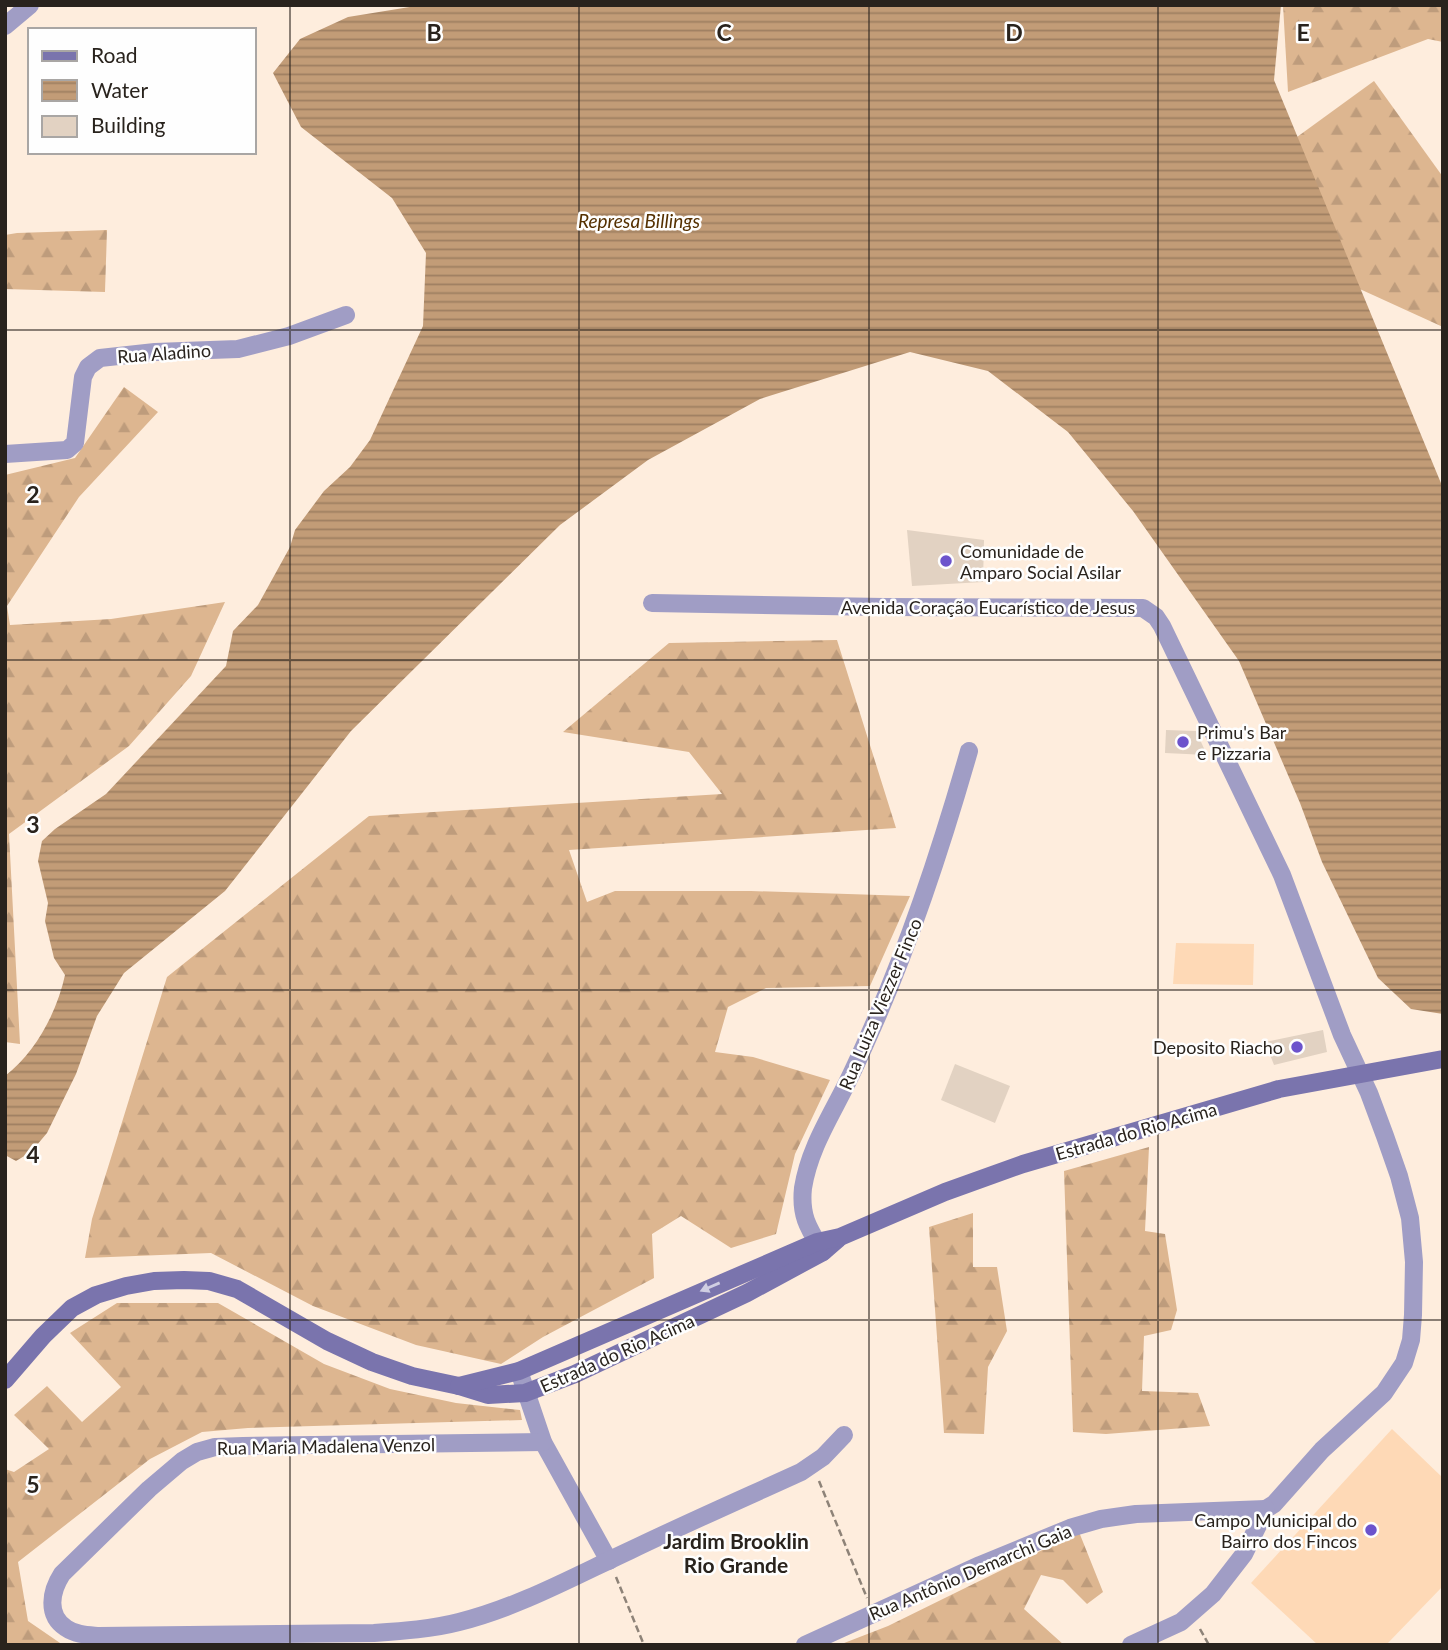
<svg xmlns="http://www.w3.org/2000/svg" width="1448" height="1650" font-family="Lato,sans-serif">
<defs>
<pattern id="forest-firs" width="22" height="20" patternUnits="userSpaceOnUse" patternTransform="scale(1.75)"><rect width="22" height="20" fill="#ddb690"/><path d="M5 1l3.5 6h-7zM16 11l3.5 6h-7z" fill="#be9c7c"/></pattern>
<pattern id="water-rules" width="6" height="5" patternUnits="userSpaceOnUse" patternTransform="scale(1.75)"><rect width="6" height="5" fill="#c29c77"/><path d="M0 2.5h6" fill="none" stroke="#9e7f61"/></pattern>
</defs>
<rect width="100%" height="100%" fill="#feeddd"/>
<g fill="url(#forest-firs)">
<polygon points="1283,5 1443,5 1443,42 1428,39 1288,92"/>
<polygon points="1374,81 1443,177 1443,327 1351,285 1297,137"/>
<polygon points="107,230 105,292 5,289 5,235 17,233"/>
<polygon points="124,387 158,412 79,497 7,606 10,625 111,619 225,602 191,676 129,746 9,834 20,1044 5,1042 5,475 75,458"/>
<polygon points="837,640 896,828 569,850 587,902 615,891 751,891 910,896 870,986 766,988 728,1007 715,1052 753,1057 830,1080 795,1154 776,1234 731,1248 681,1216 652,1234 654,1278 543,1337 501,1364 416,1345 313,1306 211,1253 85,1258 92,1219 167,977 369,816 722,794 689,752 563,732 669,643"/>
<polygon points="1149,1147 1145,1231 1165,1234 1177,1310 1171,1330 1144,1336 1142,1391 1198,1393 1210,1426 1106,1434 1073,1432 1064,1171"/>
<polygon points="973,1213 973,1267 997,1267 1007,1331 988,1367 984,1434 944,1433 929,1227"/>
<polygon points="117,1303 218,1303 324,1364 390,1389 456,1403 520,1410 522,1420 248,1428 202,1432 150,1459 18,1562 28,1621 63,1645 5,1645 5,1469 14,1472 49,1449 14,1415 47,1386 82,1422 121,1387 70,1333"/>
<polygon points="1079,1532 1103,1592 1087,1604 1063,1580 1041,1575 1024,1609 1064,1645 839,1645 888,1626"/>
</g>
<g fill="#fed9b6">
<polygon points="1176,943 1254,944 1253,985 1173,984"/>
<polygon points="1392,1429 1443,1478 1443,1586 1386,1645 1318,1645 1251,1583"/>
</g>
<path fill="url(#water-rules)" d="M422,5H1281L1274,80L1443,488V1014L1411,1009L1378,978L1322,862L1300,803L1239,661L1133,511L1068,432L988,371L910,352L760,399L648,460L560,525L351,731L225,891L124,973L97,1016L76,1074L47,1133L31,1152L16,1161L5,1155V1076C36,1052 57,1012 65,975L54,958L45,921L48,903L38,861L42,841L55,829L106,794L226,666L233,631L258,605L290,547L295,530L324,491L350,467L370,440L423,326L426,253L392,198L301,127L273,73L300,39L348,17Z"/>
<g fill="#e2d2c2">
<polygon points="907,530 984,540 983,582 912,586"/>
<polygon points="1166,730 1196,731 1207,755 1165,753"/>
<polygon points="1323,1030 1327,1052 1274,1065 1265,1042"/>
<polygon points="955,1064 1010,1086 995,1123 941,1100"/>
</g>
<g fill="none" stroke-linecap="round" stroke-linejoin="round">
<g stroke="#8e8378" stroke-width="2.5" stroke-dasharray="7 3.5" stroke-linecap="butt">
<polyline points="819,1481 867,1598"/>
<polyline points="616,1577 644,1645"/>
<polyline points="1200,1629 1209,1645"/>
</g>
<g stroke="#a09dc5" stroke-width="18">
<polyline points="5,26 30,5"/>
<polyline points="5,454 67,450 75,443 83,377 88,367 100,358 155,352 238,349 289,336 346,315"/>
<polyline points="652,603 884,607 1143,608 1156,617 1162,626 1282,875 1342,1035 1369,1093 1385,1136 1399,1176 1410,1218 1414,1262 1413,1315 1411,1340 1404,1363 1384,1393 1322,1450 1274,1504 1266,1509 1244,1554 1213,1594 1181,1622 1131,1645"/>
<path d="M823,1252C809,1229 800,1217 803,1188C809,1150 829,1119 846,1085C857,1063 867,1040 877,1017C914,931 943,842 969,751"/>
<polyline points="519,1371 543,1442 609,1561"/>
<path d="M543,1442L243,1446L215,1447L197,1452L182,1461L149,1489L62,1574C51,1591 46,1615 66,1628C76,1635 88,1635 99,1636L374,1633C403,1631 432,1629 459,1622C519,1607 575,1576 631,1550C687,1523 744,1498 801,1472L823,1457L844,1435"/>
<polyline points="805,1645 980,1565 1070,1528 1101,1519 1136,1514 1266,1509"/>
</g>
<g stroke="#7a74ad" stroke-width="18">
<polyline points="5,1380 43,1336 72,1308 96,1295 126,1286 154,1281 184,1280 209,1281 237,1289 327,1341 372,1362 412,1376 459,1386 488,1395 525,1393 575,1374 747,1293 823,1252 838,1239"/>
<polyline points="459,1386 519,1371 817,1242 840,1237 945,1192 1023,1164 1279,1089 1443,1059"/>
</g>
</g>
<defs><path id="oneway-solid" d="M-6-.8H1V-3.2L6.5 0L1 3.2V.8H-6Z" transform="scale(1.75)"/></defs>
<use fill="#d0cee2" href="#oneway-solid" transform="translate(710 1287) rotate(157)"/>
<path fill="none" stroke="#29231d" stroke-width="2" stroke-opacity="0.55" d="M290,5V1645M579,5V1645M869,5V1645M1158,5V1645M5,330H1443M5,660H1443M5,990H1443M5,1320H1443"/>
<g fill="#6c53cc" stroke="#fefefe" stroke-width="2.5">
<circle cx="946" cy="561" r="7"/>
<circle cx="1183" cy="742" r="7"/>
<circle cx="1297" cy="1047" r="7"/>
<circle cx="1371" cy="1530" r="7"/>
</g>
<g text-anchor="middle" dominant-baseline="central" stroke-width="5" stroke-linejoin="round" paint-order="stroke">
<g font-size="18" fill="#29231d" stroke="#fefefe">
<text transform="translate(164 353) rotate(-4)">Rua Aladino</text>
<text x="988" y="607">Avenida Coração Eucarístico de Jesus</text>
<text transform="translate(880 1004) rotate(-67)">Rua Luiza Viezzer Finco</text>
<text transform="translate(1136 1131) rotate(-16)">Estrada do Rio Acima</text>
<text transform="translate(617 1353) rotate(-24)">Estrada do Rio Acima</text>
<text transform="translate(326 1446) rotate(-1)">Rua Maria Madalena Venzol</text>
<text transform="translate(970 1572) rotate(-23)">Rua Antônio Demarchi Gaia</text>
</g>
<g font-size="18" fill="#29231d" stroke="#fefefe" text-anchor="start">
<text x="960" y="551">Comunidade de<tspan x="960" dy="21">Amparo Social Asilar</tspan></text>
<text x="1197" y="732">Primu's Bar<tspan x="1197" dy="21">e Pizzaria</tspan></text>
<text x="1283" y="1047" text-anchor="end">Deposito Riacho</text>
<text x="1357" y="1520" text-anchor="end">Campo Municipal do<tspan x="1357" dy="21">Bairro dos Fincos</tspan></text>
</g>
<g font-size="19" font-style="italic" fill="#553000" stroke="#fefefe">
<text x="639" y="220">Represa Billings</text>
</g>
<g font-size="21" font-weight="bold" fill="#29231d" stroke="#fefefe">
<text x="736" y="1540">Jardim Brooklin<tspan x="736" dy="24">Rio Grande</tspan></text>
</g>
</g>
<g font-size="23" text-anchor="middle" font-weight="bold" fill="#29231d" stroke="#fefefe" stroke-width="5" stroke-linejoin="round" paint-order="stroke">
<text x="434" y="41">B</text>
<text x="724" y="41">C</text>
<text x="1014" y="41">D</text>
<text x="1303" y="41">E</text>
<text x="33" y="503">2</text>
<text x="33" y="833">3</text>
<text x="33" y="1163">4</text>
<text x="33" y="1493">5</text>
</g>
<rect width="1448" height="1650" fill="none" stroke="#29231d" stroke-width="14"/>
<rect x="28" y="28" width="228" height="126" fill="#fefefe" stroke="#a9a6a4" stroke-width="2"/>
<rect x="42" y="51" width="35" height="10" fill="#7a74ad" stroke="#a9a6a4" stroke-width="2"/>
<text x="91" y="63" font-size="21" fill="#29231d">Road</text>
<rect x="42" y="80" width="35" height="21" fill="url(#water-rules)" stroke="#a9a6a4" stroke-width="2"/>
<text x="91" y="98" font-size="21" fill="#29231d">Water</text>
<rect x="42" y="116" width="35" height="21" fill="#e2d2c2" stroke="#a9a6a4" stroke-width="2"/>
<text x="91" y="133" font-size="21" fill="#29231d">Building</text>
</svg>
